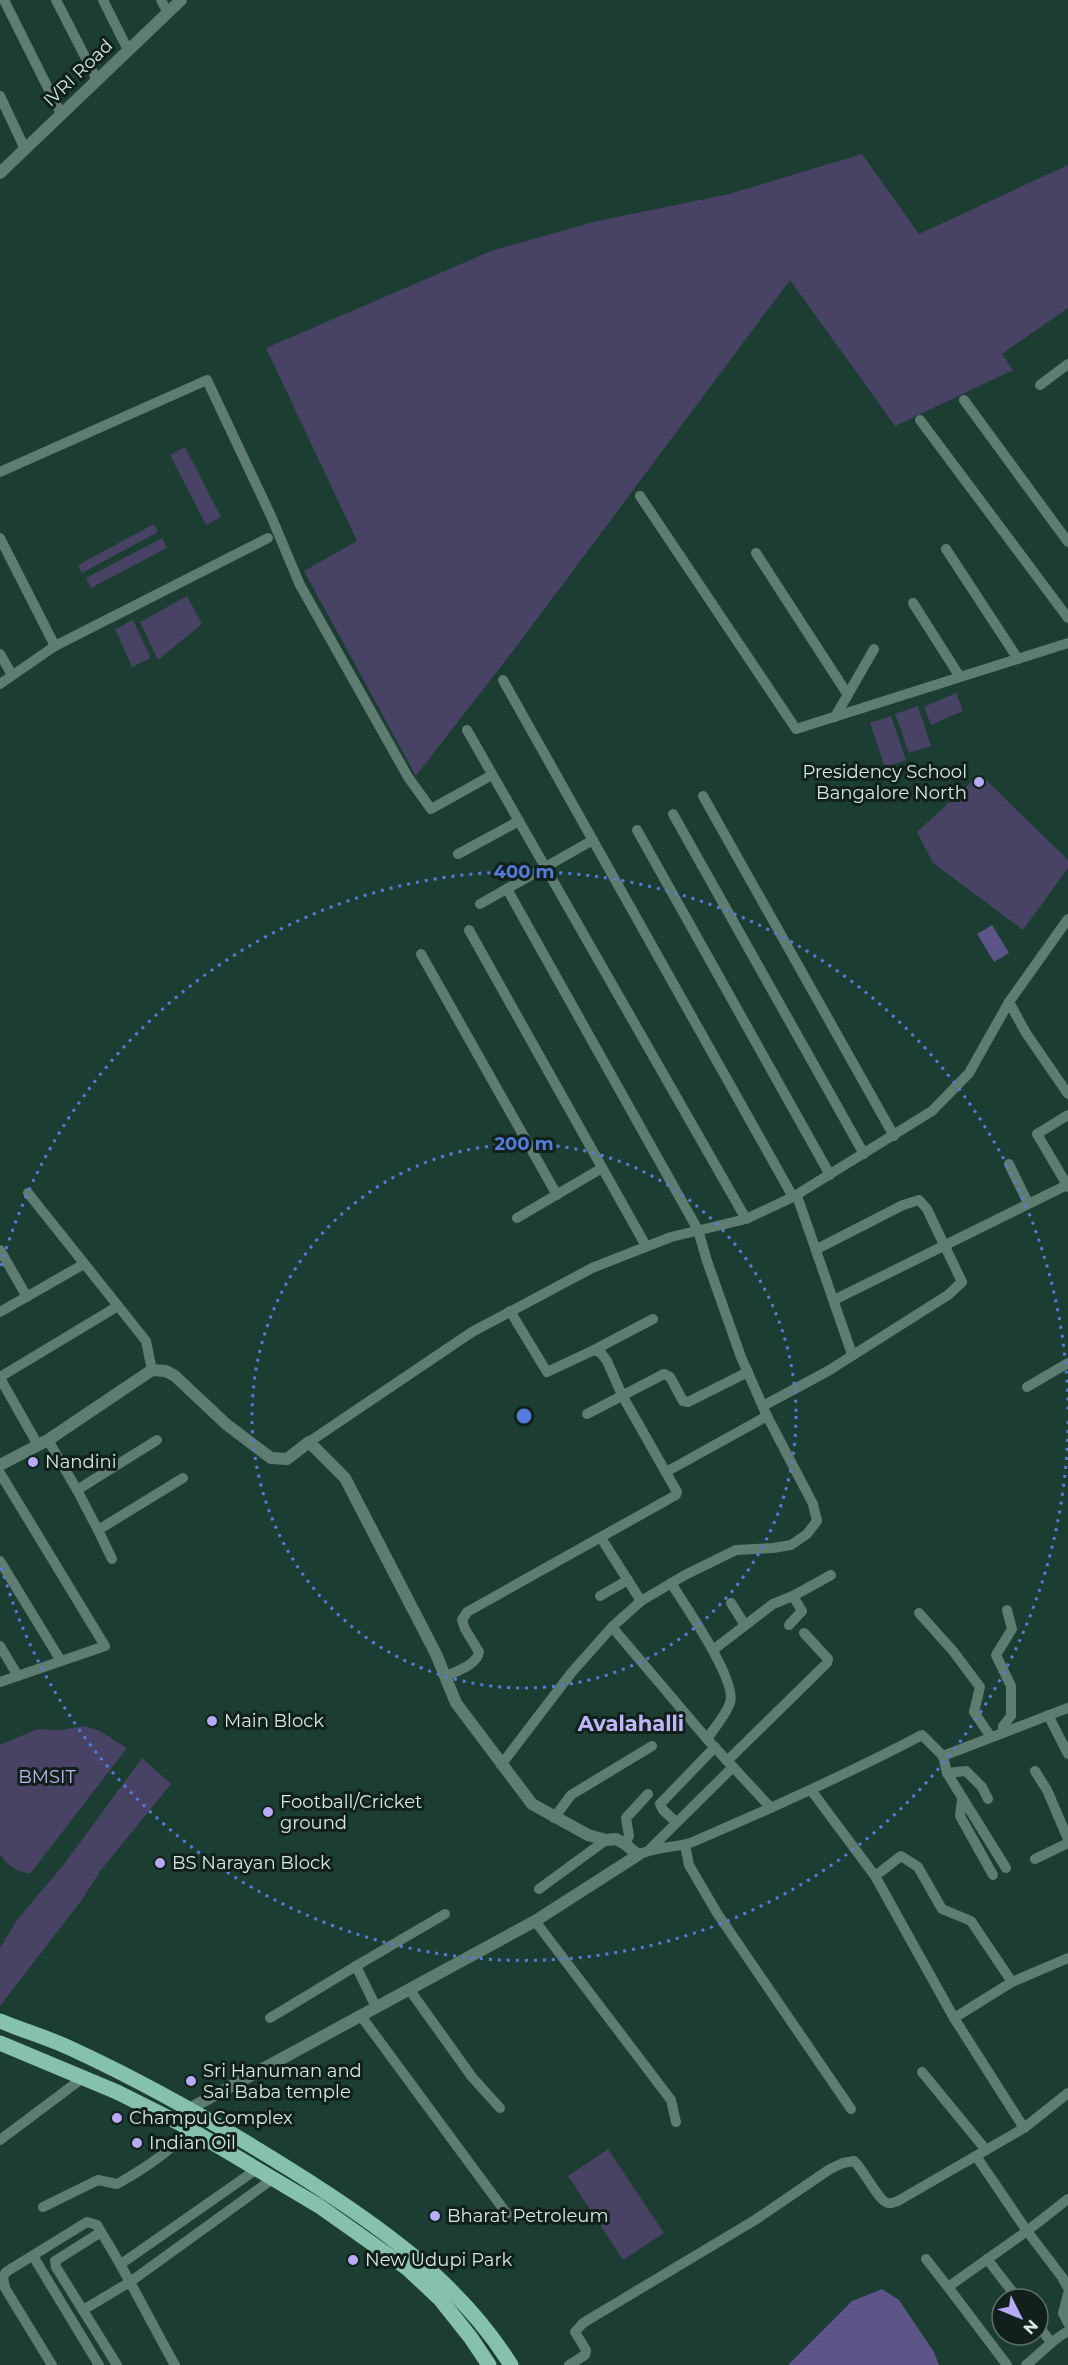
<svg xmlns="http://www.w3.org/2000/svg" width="1068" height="2365" font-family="Montserrat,sans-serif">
<rect width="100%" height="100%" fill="#1b3d32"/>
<g fill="#484265">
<polygon points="862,154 919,234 1068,165 1068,308 1002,354 1013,370 895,426 790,280 516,647 416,776 304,571 357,541 266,348 491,251 593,222 729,194"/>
<polygon points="185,447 221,517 206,525 170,455"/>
<polygon points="154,524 158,532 82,573 78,565"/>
<polygon points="162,538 167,548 91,588 86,578"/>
<polygon points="187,596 202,624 158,660 140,622"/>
<polygon points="133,620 151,658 132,667 115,629"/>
<polygon points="956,693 963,711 931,725 924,707"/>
<polygon points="918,706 931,746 909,753 895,714"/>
<polygon points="891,716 906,760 885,767 870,723"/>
<polygon points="980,774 1068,860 1068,868 1023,930 933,863 917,832"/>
<path d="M85,1726L100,1731L127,1748L30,1874C16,1871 8,1867 0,1854V1745L37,1729L60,1730Z"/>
<polygon points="142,1758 171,1784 101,1870 81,1901 0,2006 0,1948 17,1920 65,1863"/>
<polygon points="608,2149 664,2233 623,2260 568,2176"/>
</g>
<g fill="#5d5487">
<polygon points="992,925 1009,953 994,962 977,934"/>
<polygon points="882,2289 899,2300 934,2352 939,2365 788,2365 852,2301"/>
</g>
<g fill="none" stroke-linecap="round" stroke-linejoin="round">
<g stroke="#5f7c71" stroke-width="10">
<polyline points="4,0 61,114"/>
<polyline points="56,0 97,80"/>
<polyline points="103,0 128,50"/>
<polyline points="161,0 168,13"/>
<polyline points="0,96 25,149"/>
<polyline points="1040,385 1068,364"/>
<polyline points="964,400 1068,542"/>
<polyline points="920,420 1068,618"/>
<polyline points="0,472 207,380 271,516 300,585 408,777 431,809 492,775"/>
<polyline points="640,496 796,729 1068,643"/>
<polyline points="0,538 55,646"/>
<polyline points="946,549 1018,659"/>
<polyline points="756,553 848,695"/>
<polyline points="913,603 960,677"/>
<polyline points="0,654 12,675"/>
<polyline points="503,680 793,1197"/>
<polyline points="0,684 55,646 268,538"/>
<polyline points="835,717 874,649"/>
<polyline points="467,730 746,1219"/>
<polyline points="703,796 894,1136"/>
<polyline points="673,814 864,1154"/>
<polyline points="637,830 830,1175"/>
<polyline points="458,854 519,821"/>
<polyline points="480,904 593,840"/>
<polyline points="469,930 646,1246"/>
<polyline points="421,954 557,1195"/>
<polyline points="1009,1002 1026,1033 1068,1094"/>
<polyline points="1009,1164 1028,1203"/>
<polyline points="1067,1185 1037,1134 1068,1115"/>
<polyline points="28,1193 146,1341 152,1370"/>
<polyline points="797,1196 852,1354"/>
<polyline points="517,1218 602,1168"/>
<polyline points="0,1250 27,1297"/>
<polyline points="834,1300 1067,1185 1068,1187"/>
<polyline points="0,1312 84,1264"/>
<polyline points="594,1350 653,1319"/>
<polyline points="0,1377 118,1306"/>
<polyline points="0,1378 38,1445"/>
<polyline points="1027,1387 1068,1363"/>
<polyline points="763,1406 828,1371 948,1295 962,1282 927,1209 919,1200 903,1205 817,1249"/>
<polyline points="587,1414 664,1374 670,1377 683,1401 688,1402 748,1372"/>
<polyline points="48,1440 77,1490 157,1440"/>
<polyline points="309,1442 472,1332 592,1268 671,1237 746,1219 793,1197 932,1111 969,1073 1009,1002 1068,919"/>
<polyline points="666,1472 767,1416"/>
<polyline points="0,1473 105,1646 0,1682"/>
<polyline points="77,1490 98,1530 183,1478"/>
<polyline points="98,1530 112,1559"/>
<polyline points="601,1538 641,1601"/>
<polyline points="0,1561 61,1661"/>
<path d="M671,1583C684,1604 738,1681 730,1703C726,1715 714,1728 707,1739"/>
<polyline points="600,1596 628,1580"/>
<polyline points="731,1603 745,1625"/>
<polyline points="919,1613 953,1651 980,1687 974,1712 991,1737"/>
<polyline points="789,1625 802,1611 793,1596"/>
<polyline points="612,1627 707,1739 771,1808"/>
<polyline points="0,1646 18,1676"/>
<polyline points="713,1650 773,1604 793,1596 831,1575"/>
<path d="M445,1677C456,1671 477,1665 479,1652L465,1629L462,1620L467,1612L676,1495L677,1492L622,1395L607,1361L601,1353L594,1350L547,1372L510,1311"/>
<polyline points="1048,1715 1068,1754"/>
<polyline points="1003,1733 1003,1726 1011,1716 1011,1686 996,1655 1012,1629 1007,1610"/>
<polyline points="943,1756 947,1773 1006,1868"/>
<polyline points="727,1761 827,1663 828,1659 804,1633"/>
<polyline points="501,1765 572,1672 612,1627 641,1601 685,1575 736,1550 773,1548 791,1545 807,1534 817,1521 813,1504 767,1416 741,1357 707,1261 698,1230 507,889"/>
<polyline points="1035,1771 1047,1790 1068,1839"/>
<polyline points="947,1773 966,1771 982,1787 988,1799"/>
<polyline points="811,1790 875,1876"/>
<polyline points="962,1800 960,1816 993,1875"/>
<polyline points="554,1818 571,1795 652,1746"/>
<polyline points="676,1822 663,1810 660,1804 715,1747"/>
<polyline points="625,1844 629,1836 626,1818 648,1794"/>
<polyline points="685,1845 689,1865 717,1913 851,2109"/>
<polyline points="651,1848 733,1767"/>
<path d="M638,1855C658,1845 676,1849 695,1841C772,1808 848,1774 922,1735L943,1756L1068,1708"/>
<polyline points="1035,1859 1068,1843"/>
<polyline points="539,1889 606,1840"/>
<polyline points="535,1921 671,2100 676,2122"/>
<polyline points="356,1966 445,1914"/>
<polyline points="409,1989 472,2077 500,2108"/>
<polyline points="361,2016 507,2214"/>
<polyline points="270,2018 356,1966 376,2007"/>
<polyline points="954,2018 1012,1982"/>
<polyline points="922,2072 986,2150"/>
<polyline points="1024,2128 954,2018 875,1876 901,1856 918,1867 942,1909 971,1921 1012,1982 1068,1958"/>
<polyline points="0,2140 84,2077"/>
<polyline points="976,2156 1027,2231 1062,2277 1068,2288"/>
<path d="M43,2207L98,2180L117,2184C144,2169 170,2152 190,2129"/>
<polyline points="33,2256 99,2365"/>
<polyline points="926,2259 948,2287"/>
<polyline points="987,2259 1018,2299"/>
<polyline points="121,2264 257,2169"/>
<polyline points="1068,2294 1063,2313 1068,2323"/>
<polyline points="83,2310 130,2282 274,2178"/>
<polyline points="1038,2325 1050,2341"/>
<polyline points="52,2365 5,2288 3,2277 6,2272 87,2222 97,2225 101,2232"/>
<path d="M117,2365L56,2267L55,2261L101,2232C128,2275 150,2321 175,2365"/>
<path d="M569,2365L585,2355L586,2350L575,2332L583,2323L755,2220L830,2169L843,2163L854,2161C864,2170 879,2202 888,2203C891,2204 895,2202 898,2201L1024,2128L1068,2093"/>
<polyline points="1007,2365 948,2287 1027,2231 1068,2199"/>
<path d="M1026,2365C1041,2353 1052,2340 1068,2331"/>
</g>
<g stroke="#5f7c71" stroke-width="12">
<polyline points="0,173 181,0"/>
<polyline points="0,1465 48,1440 152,1370 166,1371 175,1376 226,1424 271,1458 287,1459 309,1442 345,1478 436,1654 456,1703 532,1804 588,1835 606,1840 616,1839 625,1844 638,1855 535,1921 189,2109 181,2124"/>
</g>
<g stroke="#86c1ac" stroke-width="15">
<path d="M0,2021C24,2031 49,2038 72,2049C148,2084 221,2126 291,2170C374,2222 458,2280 511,2365"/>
<polyline points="0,2043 117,2092 181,2124 319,2206 408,2269 440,2299 471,2338 489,2365"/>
</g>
</g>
<g fill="none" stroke="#547cdb" stroke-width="3" stroke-dasharray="3 6">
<circle cx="524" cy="1416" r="272"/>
<path d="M1068 1421A544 544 0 0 1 1 1566M1 1266A544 544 0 0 1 1068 1411"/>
</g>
<g fill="#b7abf8" stroke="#12201b" stroke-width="2">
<circle cx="979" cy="782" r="6"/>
<circle cx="33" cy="1462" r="6"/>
<circle cx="212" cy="1721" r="6"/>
<circle cx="268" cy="1812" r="6"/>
<circle cx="160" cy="1863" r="6"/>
<circle cx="191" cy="2081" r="6"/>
<circle cx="117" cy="2118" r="6"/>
<circle cx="137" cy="2143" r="6"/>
<circle cx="435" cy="2216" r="6"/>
<circle cx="353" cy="2260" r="6"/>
</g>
<g text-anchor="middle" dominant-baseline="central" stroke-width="6" stroke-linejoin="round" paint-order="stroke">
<g font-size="18" fill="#d5e8e1" stroke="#12201b">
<text transform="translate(78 73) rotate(-44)">IVRI Road</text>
</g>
<g font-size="18" fill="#d5e8e1" stroke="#12201b" text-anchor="start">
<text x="967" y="772" text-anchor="end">Presidency School<tspan x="967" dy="21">Bangalore North</tspan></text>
<text x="45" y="1462">Nandini</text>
<text x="224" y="1721">Main Block</text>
<text x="280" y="1802">Football/Cricket<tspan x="280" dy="21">ground</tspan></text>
<text x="172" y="1863">BS Narayan Block</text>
<text x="203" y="2071">Sri Hanuman and<tspan x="203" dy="21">Sai Baba temple</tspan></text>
<text x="129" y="2118">Champu Complex</text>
<text x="149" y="2143">Indian Oil</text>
<text x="447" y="2216">Bharat Petroleum</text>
<text x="365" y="2260">New Udupi Park</text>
</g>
<g font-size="18" fill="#bfb6f5" stroke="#12201b">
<text x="47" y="1777">BMSIT</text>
</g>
<g font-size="21" font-weight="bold" fill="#c0b6fd" stroke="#12201b">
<text x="631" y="1723">Avalahalli</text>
</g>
</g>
<circle cx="524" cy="1416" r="9" fill="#547cdb" stroke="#12201b" stroke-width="3"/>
<g font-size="18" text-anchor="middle" font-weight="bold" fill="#547cdb" stroke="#12201b" stroke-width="6" stroke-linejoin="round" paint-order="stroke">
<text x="524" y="878">400 m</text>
<text x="524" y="1150">200 m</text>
</g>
<g transform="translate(1020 2317) rotate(133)"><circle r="28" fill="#12201b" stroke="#60706a" stroke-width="1.5"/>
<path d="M0-4.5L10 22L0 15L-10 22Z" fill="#b7abf8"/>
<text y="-9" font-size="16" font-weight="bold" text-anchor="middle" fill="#d5e8e1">N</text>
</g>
</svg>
